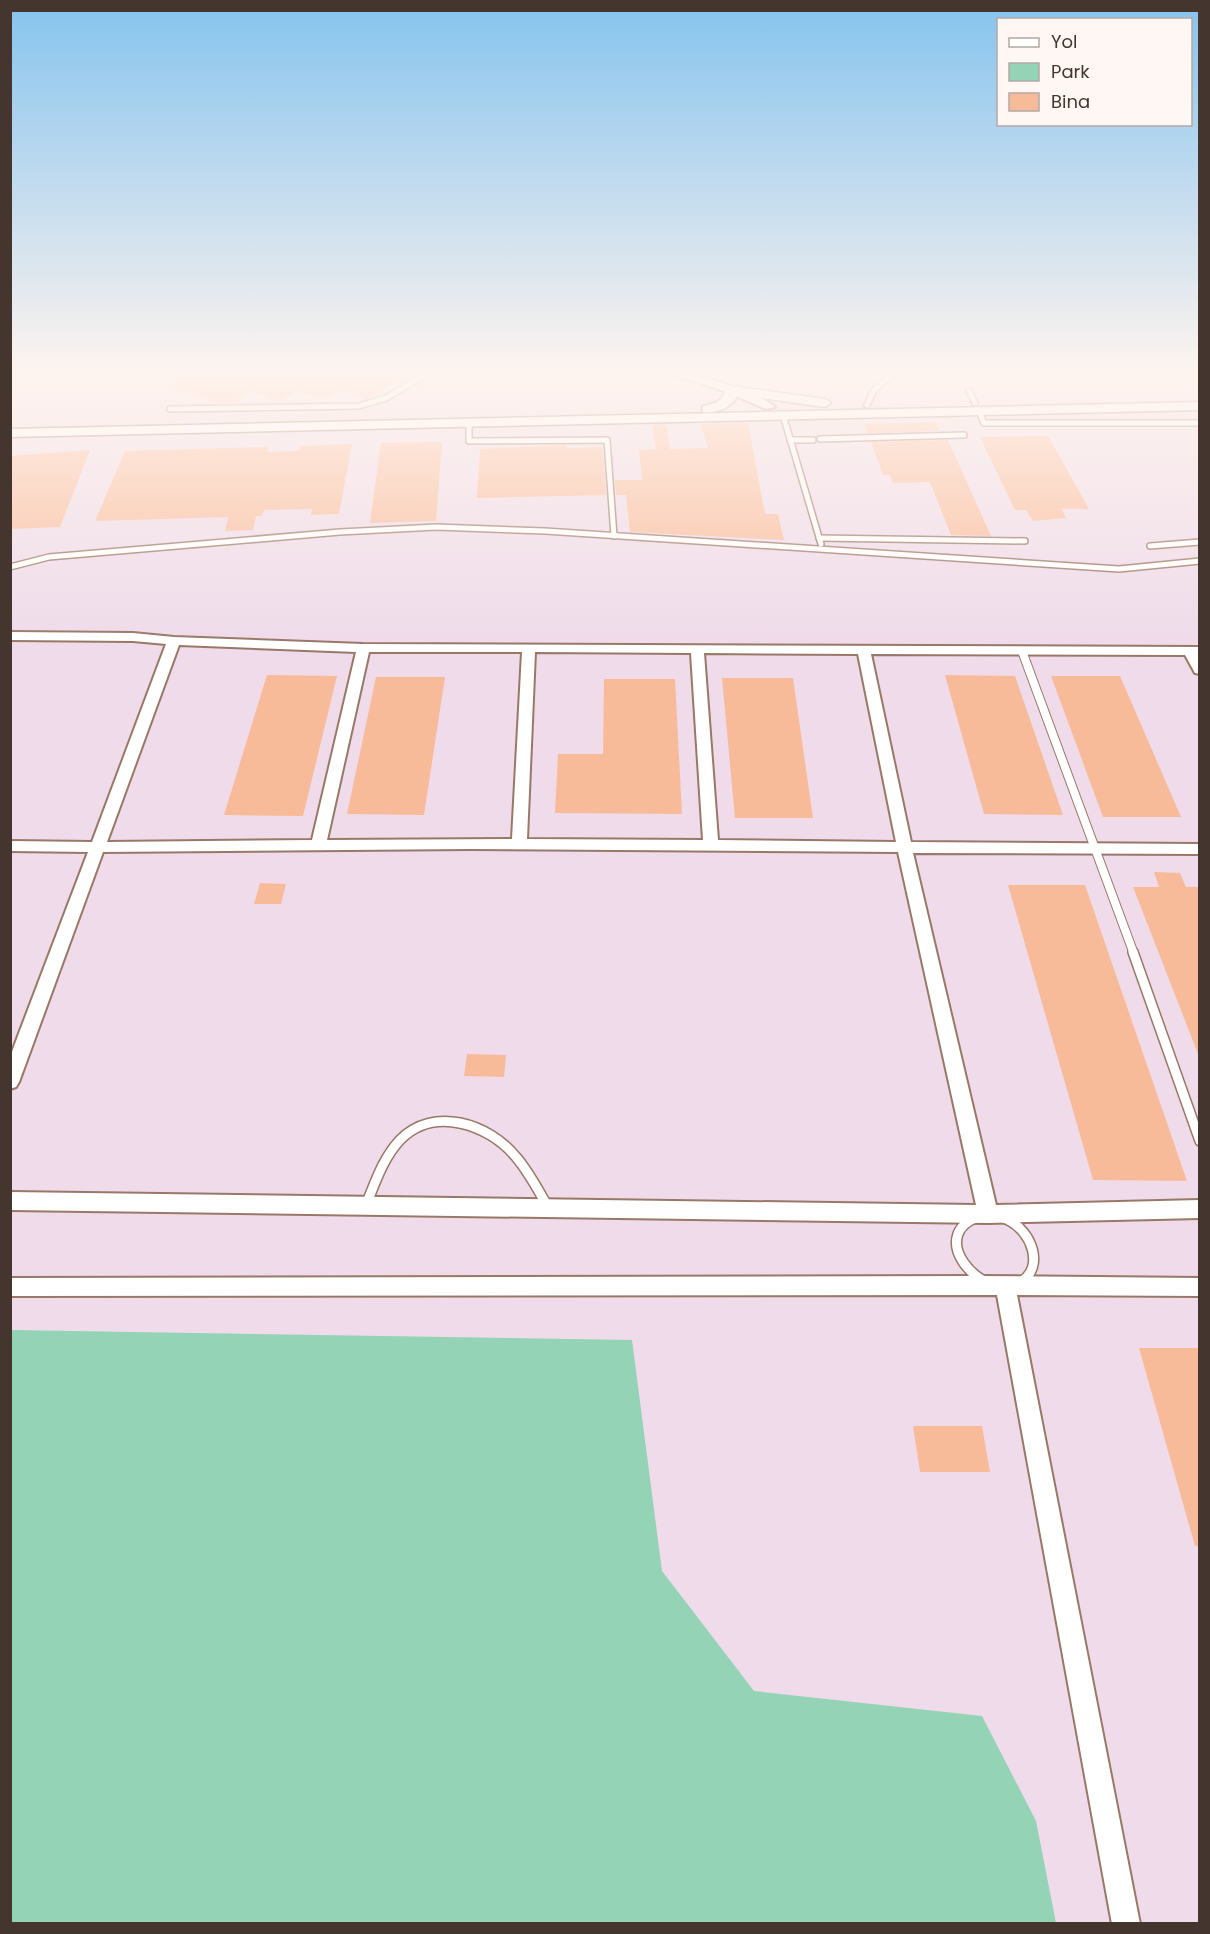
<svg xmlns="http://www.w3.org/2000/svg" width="1210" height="1934" font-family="Poppins,sans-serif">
<rect width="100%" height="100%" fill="#fde7db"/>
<rect fill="#efdbea" x="11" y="371" width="1188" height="1552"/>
<polygon fill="#95d3b7" points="11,1330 632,1340 662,1571 754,1691 982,1716 1036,1821 1056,1923 11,1923"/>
<g fill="#f8bb9a">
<polygon points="196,371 416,371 366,399 340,390 324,399 298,391 279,401 253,391 231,403 218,403 168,386"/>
<polygon points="935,422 939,431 867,433 864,424"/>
<polygon points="748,423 765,514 778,514 784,540 630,532 626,495 616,495 615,480 642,480 639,450 656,449 652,425 666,424 670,449 708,448 701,424"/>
<polygon points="1048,436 1089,509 1062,509 1066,518 1033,521 1026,510 1015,510 980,437"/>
<polygon points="948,440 991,536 951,535 930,482 893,483 890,475 883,475 871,442"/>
<polygon points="442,442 436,521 370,523 381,443"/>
<polygon points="352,444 339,514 311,515 312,509 264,510 262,516 256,516 253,530 225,531 228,517 95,521 125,451 269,447 268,452 299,451 301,446"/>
<polygon points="567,445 567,448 603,447 606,495 477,498 480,449"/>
<polygon points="90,450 60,527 10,529 10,456"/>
<polygon points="267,675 337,676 303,816 224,815"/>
<polygon points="945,675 1015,676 1063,815 984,814"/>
<polygon points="1051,676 1120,676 1181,817 1103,817"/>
<polygon points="376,677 445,677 424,815 347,814"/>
<polygon points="722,678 793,678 813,818 735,818"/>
<polygon points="604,679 675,679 682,814 555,813 558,754 603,754"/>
<polygon points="1154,872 1180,873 1186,887 1200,887 1200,1059 1133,887 1159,887"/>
<polygon points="260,883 286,884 281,904 254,904"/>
<polygon points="1008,885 1085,885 1187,1181 1093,1180"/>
<polygon points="467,1054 506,1055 504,1077 464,1076"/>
<polygon points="1139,1348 1200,1348 1200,1546 1195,1546"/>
<polygon points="913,1426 982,1426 990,1472 920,1472"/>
</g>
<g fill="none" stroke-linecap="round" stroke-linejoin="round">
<g stroke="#997867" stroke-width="8">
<g id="service-far2">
<polyline points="969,391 975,403"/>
<polyline points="867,405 874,390 896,371"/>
<polyline points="170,409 359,406 386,398 431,371"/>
<polyline points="979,411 984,423 1200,423"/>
<polyline points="783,415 821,544"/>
<polyline points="469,421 469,441 607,440 614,536"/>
<polyline points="820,439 964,435"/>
<polyline points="790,440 813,440"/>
<polyline points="819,538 1025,541"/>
<polyline points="1150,546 1200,542"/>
<polyline points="10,567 49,557 340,532 436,527 545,531 1119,569 1200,561"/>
</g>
</g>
<g stroke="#997867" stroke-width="10">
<polyline id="service-far1" points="1022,651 1134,954"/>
</g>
<g stroke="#997867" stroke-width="12">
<g id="service">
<polyline points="1133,952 1200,1141"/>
<path d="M366,1205C375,1183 383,1158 400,1140C433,1106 488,1123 516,1157C529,1172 538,1190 548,1207"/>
<path d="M988,1214C995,1216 1004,1217 1010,1221C1031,1232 1045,1266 1021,1282C983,1306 917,1229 988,1214Z"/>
</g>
</g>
<g stroke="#997867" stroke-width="4">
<g id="minor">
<path d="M662,371C688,371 756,390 775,407L766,409L727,392Z"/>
<path d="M10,632L133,633L174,637L363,644L1200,647L1198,655L1200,674L1195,673L1185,655L871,654L911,842L1200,844V854L913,853L996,1205L1200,1200V1218L988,1223L10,1210V1192L976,1205L898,852L471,849L103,852L19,1082L16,1087L10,1089V1057L88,852L10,851V841L92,842L166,644L133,641L10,640ZM179,645L356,652L312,840L107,842ZM369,652H522L512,839L327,840ZM535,652L691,653L703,840L527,839ZM704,653L858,654L896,842L718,840Z"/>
<polygon points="979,1276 1200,1278 1200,1296 1017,1295 1140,1924 1112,1924 997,1295 10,1296 10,1278"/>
</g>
</g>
<g stroke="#997867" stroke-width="3">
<g id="tertiary">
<path d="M731,386L825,399L831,403L825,407L738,395C732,407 717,414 703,412L702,409L703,406C720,402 721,402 727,387Z"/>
<polygon points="1200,402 1200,410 10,437 10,429"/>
</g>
</g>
<use href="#service-far2" stroke="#fff" stroke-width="5"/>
<use href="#service-far1" stroke="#fff" stroke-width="8"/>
<use href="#service" stroke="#fff" stroke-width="9"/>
<use href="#minor" fill="#fff" fill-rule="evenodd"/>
<use href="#tertiary" fill="#fff" fill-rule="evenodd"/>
</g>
<linearGradient id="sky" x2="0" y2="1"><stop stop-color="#85c3ee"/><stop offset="0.58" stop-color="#fef4ef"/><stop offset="1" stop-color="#fef4ef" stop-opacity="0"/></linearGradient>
<rect width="1210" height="642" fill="url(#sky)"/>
<rect width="1210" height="1934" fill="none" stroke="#44352e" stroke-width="24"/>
<rect x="997" y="18" width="195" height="108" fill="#fff7f3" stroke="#b4a9a4" stroke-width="1.5"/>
<rect x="1009" y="38" width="30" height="9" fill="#ffffff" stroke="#b4a9a4" stroke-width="1.5"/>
<text x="1051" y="48" font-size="18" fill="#44352e">Yol</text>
<rect x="1009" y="63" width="30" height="18" fill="#95d3b7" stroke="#b4a9a4" stroke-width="1.5"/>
<text x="1051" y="78" font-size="18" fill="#44352e">Park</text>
<rect x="1009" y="93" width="30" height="18" fill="#f8bb9a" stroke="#b4a9a4" stroke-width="1.5"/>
<text x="1051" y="108" font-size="18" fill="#44352e">Bina</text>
</svg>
